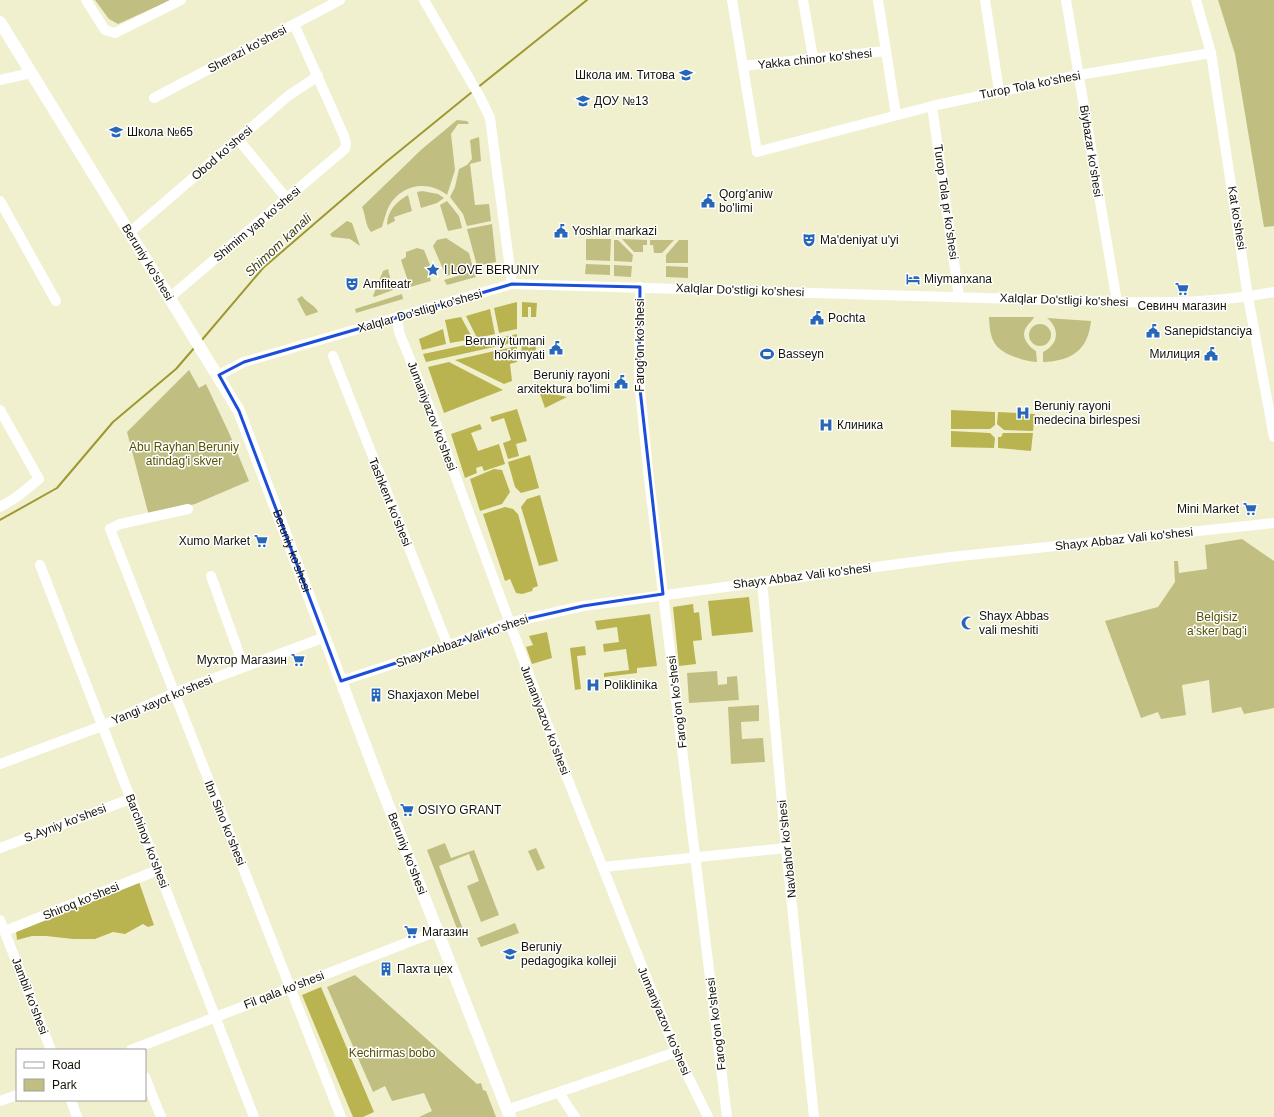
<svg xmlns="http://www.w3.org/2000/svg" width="1274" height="1117" font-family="Arial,sans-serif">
<rect width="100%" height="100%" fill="#f0f0cf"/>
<g fill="#c1be82">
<polygon points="95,0 171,0 118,24 109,19"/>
<polygon points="1218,0 1274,0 1274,226 1264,227 1235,54"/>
<path d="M457,120L467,121L469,124H458L451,134L455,170L447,195C428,180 402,184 389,206C386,212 384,220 382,227L371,232C365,225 366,216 362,207L422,149Z"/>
<polygon points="479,137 481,161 470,164 475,205 489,204 491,221 467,226 463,214 450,197 455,187 459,169 467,165 472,159 470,140"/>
<polygon points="422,191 438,194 444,198 437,203 421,208 417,192"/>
<path d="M408,195L412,211L394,217L395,221L387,225C387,211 397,201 408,195Z"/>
<polygon points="447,201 459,216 462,228 448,231 440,205"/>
<polygon points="347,221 352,223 360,246 350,239 332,237 330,234"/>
<polygon points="492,224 496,262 477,266 467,229"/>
<polygon points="446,238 469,253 473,268 446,276 433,246 437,240"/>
<polygon points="586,239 611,239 610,261 586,260"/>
<polygon points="622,239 647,240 647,245 643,245 643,252 634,252"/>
<polygon points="614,240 618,240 633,255 632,262 614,261"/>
<polygon points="650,240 674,240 662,253 654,253 653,245 650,245"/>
<polygon points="679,240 688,240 688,263 666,263 666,255"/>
<polygon points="417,248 424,250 430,265 427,268 431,281 410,287 401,260 406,257 406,252"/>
<polygon points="586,264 610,265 610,275 585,274"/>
<polygon points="614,265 632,266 631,277 614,276"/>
<polygon points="666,266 688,267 688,278 666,277"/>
<polygon points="388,269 393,290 374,297 373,296 383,271"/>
<polygon points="474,271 476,277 447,285 444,280"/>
<polygon points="402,294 403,299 356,313 355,309"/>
<path d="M302,296C307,303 315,305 318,312L306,316L297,299Z"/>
<path d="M989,317H1034C1032,321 1030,322 1028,325C1019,335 1027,345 1036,351L1037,362C1029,362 1023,360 1015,357C993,349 990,339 989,317Z"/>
<path d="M1047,318L1091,321C1088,350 1072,361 1043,362V352C1059,344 1060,329 1047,318Z"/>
<circle cx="1040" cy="335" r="11"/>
<polygon points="189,370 199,388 206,384 230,435 249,481 195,504 149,516 127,432"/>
<polygon points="1242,539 1274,561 1274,708 1244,714 1241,707 1212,713 1209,680 1182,685 1186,715 1161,719 1158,712 1141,718 1105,621 1158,607 1175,582 1174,561 1178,561 1179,573 1207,569 1205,545"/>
<polygon points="717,671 718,685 727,684 727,677 737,676 739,700 689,703 687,673"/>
<polygon points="759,705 759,721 741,722 742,739 763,738 765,762 731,764 728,707"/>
<polygon points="445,843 451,858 474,850 499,915 481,922 467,886 479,881 469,854 439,866 464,932 459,934 427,850"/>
<polygon points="536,848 545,868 537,871 528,851"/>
<polygon points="515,923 519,933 481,947 477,938"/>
<polygon points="355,975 477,1084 481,1083 483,1090 486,1091 496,1117 419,1117 432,1111 424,1093 392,1101 385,1086 373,1092 327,987"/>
</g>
<g fill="#bab450">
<polygon points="517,302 517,329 499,333 494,308"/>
<polygon points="522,302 537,303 536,317 531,317 531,307 528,307 528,317 522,317"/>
<polygon points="490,309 495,334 477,338 466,316"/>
<polygon points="461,317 473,339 450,343 445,320"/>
<polygon points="443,329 446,344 422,350 419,339"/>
<polygon points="517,334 517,342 426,362 423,354"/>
<polygon points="522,345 528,345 528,348 536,346 535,360 520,360"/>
<polygon points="517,346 517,362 510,364 512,381 504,384 455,360"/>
<polygon points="449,362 503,390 444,413 428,367"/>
<polygon points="539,391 567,397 545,408"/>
<polygon points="517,409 527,441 516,444 519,456 508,459 503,443 511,440 504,418 492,422 490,417"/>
<polygon points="951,410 995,412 995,425 990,429 951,429"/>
<polygon points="998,412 1035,414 1033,431 1004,430 997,424"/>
<polygon points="480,424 482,429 471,433 478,451 499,444 505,464 484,471 482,466 476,468 477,473 465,478 451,434"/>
<polygon points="951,431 990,433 995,438 994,448 951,447"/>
<polygon points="1003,433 1033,433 1031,451 998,448 998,437 1001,437"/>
<polygon points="530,455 539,488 521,493 515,487 508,462"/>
<polygon points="494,469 502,470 510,492 502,504 480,511 470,479"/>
<polygon points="540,495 558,561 539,566 521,507 527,499"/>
<polygon points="505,507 513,509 518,514 538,586 533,588 532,591 522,594 516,593 510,579 505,581 483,514"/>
<polygon points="749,597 753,632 712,636 708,601"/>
<polygon points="693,604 694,613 699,612 702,640 693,641 696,664 679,666 673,607"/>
<polygon points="650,614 657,666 637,668 637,673 604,677 604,673 629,670 626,649 604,652 603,644 619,642 617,627 597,630 595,621"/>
<polygon points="547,632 552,658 532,664 526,647 533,645 529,636"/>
<polygon points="585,646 586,655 577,656 581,689 575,690 570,648"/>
<polygon points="139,882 154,925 148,927 143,924 125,934 113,932 95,939 73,939 46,936 32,936 17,940 16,931"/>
<polygon points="321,987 374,1112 363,1117 353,1117 302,995"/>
</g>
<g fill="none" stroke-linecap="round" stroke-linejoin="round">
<g stroke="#9e9831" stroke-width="2">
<polyline points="477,88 587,0"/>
<polyline points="201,341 263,268 386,162 472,92"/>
<polyline points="0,520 57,488 113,422 176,369 195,347"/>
</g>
<g stroke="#fff" stroke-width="10">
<polyline points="86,0 105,30 115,33 181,0"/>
<polyline points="424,0 481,99 490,118 512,284"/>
<polyline points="732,0 757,152 932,106 1079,75 1211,53"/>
<polyline points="803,0 813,58"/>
<polyline points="878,0 896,115"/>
<polyline points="985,0 999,91"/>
<polyline points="1066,0 1117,302"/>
<polyline points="1196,0 1211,53 1248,297 1274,437"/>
<polyline points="743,66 886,51"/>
<polyline points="0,80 31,73"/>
<polyline points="154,98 340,0"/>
<polyline points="932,106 959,297"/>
<polyline points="238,139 287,199"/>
<polyline points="0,201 56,301"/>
<polyline points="129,233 288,96 318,76"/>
<polyline points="640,287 639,380 649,479 727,1117"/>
<polyline points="169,298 345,149 346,143 344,136 294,24"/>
<polyline points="397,317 399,332 435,421 568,780 676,1052 708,1117"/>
<polyline points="333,356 448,646"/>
<path d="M219,375L244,362L512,284L1117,302C1171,303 1222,302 1274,292"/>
<polyline points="0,410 39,479 18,496 0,507"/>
<polyline points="188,509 120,524 110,529 341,1117"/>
<polyline points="40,565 254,1117"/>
<polyline points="211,576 244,667"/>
<polyline points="762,581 786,848 814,1117"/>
<polyline points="341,681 448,646 508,623 583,606 951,557 1274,523"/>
<polyline points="0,764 102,726 174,693 325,637"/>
<polyline points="0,848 130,799"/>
<polyline points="603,867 786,848"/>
<polyline points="0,920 51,1050"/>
<polyline points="5,931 158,870"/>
<polyline points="131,1050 437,931"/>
<polyline points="145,1077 161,1117"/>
<polyline points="559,1093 575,1117"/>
<polyline points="71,1100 77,1117"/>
<polyline points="0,1101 17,1095"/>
<polyline points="507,1110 676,1052"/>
</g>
<path stroke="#fff" stroke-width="12" id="s1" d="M0,22L239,411L375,771L510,1117"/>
</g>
<path fill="none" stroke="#1d4ed8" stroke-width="3" stroke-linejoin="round" d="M512,284L640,287L639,380L663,594L583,606L508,623L448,646L341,681L239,411L219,375L244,362Z"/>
<defs>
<g id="school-bare" transform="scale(1.08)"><path d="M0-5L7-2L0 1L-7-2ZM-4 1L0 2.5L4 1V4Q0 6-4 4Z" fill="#2767b9" stroke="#fff" stroke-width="2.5" paint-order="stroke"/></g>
<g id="civic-bare" transform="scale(1.08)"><path d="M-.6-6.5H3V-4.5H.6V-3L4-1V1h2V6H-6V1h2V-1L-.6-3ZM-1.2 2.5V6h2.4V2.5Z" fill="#2767b9" stroke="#fff" stroke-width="2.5" paint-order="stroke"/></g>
<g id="theatre-bare" transform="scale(1.08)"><path d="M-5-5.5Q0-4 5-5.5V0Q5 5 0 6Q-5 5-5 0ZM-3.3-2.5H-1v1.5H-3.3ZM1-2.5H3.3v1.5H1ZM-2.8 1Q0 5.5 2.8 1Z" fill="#2767b9" stroke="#fff" stroke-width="2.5" paint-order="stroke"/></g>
<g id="sight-bare" transform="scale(1.08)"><path d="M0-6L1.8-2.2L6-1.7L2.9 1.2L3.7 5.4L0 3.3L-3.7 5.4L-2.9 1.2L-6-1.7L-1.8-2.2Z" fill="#2767b9" stroke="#fff" stroke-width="2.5" paint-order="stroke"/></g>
<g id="hotel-bare" transform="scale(1.08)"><path d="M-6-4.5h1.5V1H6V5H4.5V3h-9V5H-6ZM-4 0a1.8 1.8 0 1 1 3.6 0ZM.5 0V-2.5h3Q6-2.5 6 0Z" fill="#2767b9" stroke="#fff" stroke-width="2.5" paint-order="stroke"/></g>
<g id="supermarket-bare" transform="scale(1.08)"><path d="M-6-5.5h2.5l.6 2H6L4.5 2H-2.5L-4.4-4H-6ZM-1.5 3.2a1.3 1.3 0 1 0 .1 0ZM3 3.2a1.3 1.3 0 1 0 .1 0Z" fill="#2767b9" stroke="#fff" stroke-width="2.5" paint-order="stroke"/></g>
<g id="stadium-bare" transform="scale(1.08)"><path d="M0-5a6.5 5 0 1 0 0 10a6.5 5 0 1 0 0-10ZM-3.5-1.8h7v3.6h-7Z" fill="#2767b9" stroke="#fff" stroke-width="2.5" paint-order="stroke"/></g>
<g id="hospital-bare" transform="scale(1.08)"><path d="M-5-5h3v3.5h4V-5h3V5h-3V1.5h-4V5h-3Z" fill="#2767b9" stroke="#fff" stroke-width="2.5" paint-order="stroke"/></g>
<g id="mosque-bare" transform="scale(1.08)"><path d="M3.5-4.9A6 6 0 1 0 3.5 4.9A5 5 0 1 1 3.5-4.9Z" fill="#2767b9" stroke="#fff" stroke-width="2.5" paint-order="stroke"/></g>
<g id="building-bare" transform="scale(1.08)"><path d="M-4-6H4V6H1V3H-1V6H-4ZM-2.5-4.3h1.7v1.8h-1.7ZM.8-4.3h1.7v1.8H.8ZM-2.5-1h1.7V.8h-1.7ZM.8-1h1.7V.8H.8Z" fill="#2767b9" stroke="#fff" stroke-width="2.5" paint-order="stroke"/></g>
<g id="university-bare" transform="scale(1.08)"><path d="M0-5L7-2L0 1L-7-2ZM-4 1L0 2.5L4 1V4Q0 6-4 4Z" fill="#2767b9" stroke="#fff" stroke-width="2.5" paint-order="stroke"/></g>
</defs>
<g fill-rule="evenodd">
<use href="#school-bare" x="686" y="75"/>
<use href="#school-bare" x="583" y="101"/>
<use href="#school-bare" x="116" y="132"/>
<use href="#civic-bare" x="708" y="201"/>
<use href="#civic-bare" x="561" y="231"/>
<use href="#theatre-bare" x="809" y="240"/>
<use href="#sight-bare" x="433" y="270"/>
<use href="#hotel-bare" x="913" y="279"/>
<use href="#theatre-bare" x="352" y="284"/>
<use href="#supermarket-bare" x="1182" y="289"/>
<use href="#civic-bare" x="817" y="318"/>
<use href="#civic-bare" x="1153" y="331"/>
<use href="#civic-bare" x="556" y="348"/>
<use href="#stadium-bare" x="767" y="354"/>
<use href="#civic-bare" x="1211" y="354"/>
<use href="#civic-bare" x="621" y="382"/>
<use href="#hospital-bare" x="1023" y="413"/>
<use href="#hospital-bare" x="826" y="425"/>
<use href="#supermarket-bare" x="1250" y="509"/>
<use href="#supermarket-bare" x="261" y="541"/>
<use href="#mosque-bare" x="968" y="623"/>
<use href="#supermarket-bare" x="298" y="660"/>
<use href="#hospital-bare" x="593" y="685"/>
<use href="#building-bare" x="376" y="695"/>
<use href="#supermarket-bare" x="407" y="810"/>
<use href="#supermarket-bare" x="411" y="932"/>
<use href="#university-bare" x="510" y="954"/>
<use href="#building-bare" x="386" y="969"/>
</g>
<g text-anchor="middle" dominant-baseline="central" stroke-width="3" stroke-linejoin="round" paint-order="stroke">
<g font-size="12" fill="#131207" stroke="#fff">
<text transform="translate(247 49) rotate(-28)">Sherazi ko'shesi</text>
<text transform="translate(815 59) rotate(-6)">Yakka chinor ko'shesi</text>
<text transform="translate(1030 85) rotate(-11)">Turop Tola ko'shesi</text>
<text transform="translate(1091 151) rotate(81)">Biybazar ko'shesi</text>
<text transform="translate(222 153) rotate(-41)">Obod ko'shesi</text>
<text transform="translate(946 202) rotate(82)">Turop Tola pr ko'shesi</text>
<text transform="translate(1237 218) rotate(81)">Kat ko'shesi</text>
<text transform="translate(257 224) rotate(-40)">Shimim yap ko'shesi</text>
<text stroke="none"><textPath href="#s1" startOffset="282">Beruniy ko'shesi</textPath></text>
<text transform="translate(740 290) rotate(2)">Xalqlar Do'stligi ko'shesi</text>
<text transform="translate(1064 300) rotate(2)">Xalqlar Do'stligi ko'shesi</text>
<text transform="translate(420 311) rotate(-16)">Xalqlar Do'stligi ko'shesi</text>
<text transform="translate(640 345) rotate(-90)">Farog'on ko'shesi</text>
<text transform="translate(432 416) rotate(69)">Jumaniyazov ko'shesi</text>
<text transform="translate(390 502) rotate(68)">Tashkent ko'shesi</text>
<text transform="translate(1124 539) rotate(-6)">Shayx Abbaz Vali ko'shesi</text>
<text stroke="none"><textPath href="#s1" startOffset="606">Beruniy ko'shesi</textPath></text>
<text transform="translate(802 576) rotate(-7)">Shayx Abbaz Vali ko'shesi</text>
<text transform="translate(462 641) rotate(-19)">Shayx Abbaz Vali ko'shesi</text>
<text transform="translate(162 700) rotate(-23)">Yangi xayot ko'shesi</text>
<text transform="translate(677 702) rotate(-97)">Farog'on ko'shesi</text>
<text transform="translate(545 720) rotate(69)">Jumaniyazov ko'shesi</text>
<text transform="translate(65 823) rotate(-21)">S.Ayniy ko'shesi</text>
<text transform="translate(225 823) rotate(68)">Ibn Sino ko'shesi</text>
<text transform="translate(147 841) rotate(69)">Barchinoy ko'shesi</text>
<text transform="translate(787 849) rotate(-96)">Navbahor ko'shesi</text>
<text stroke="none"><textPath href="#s1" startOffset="930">Beruniy ko'shesi</textPath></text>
<text transform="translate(81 901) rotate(-22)">Shiroq ko'shesi</text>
<text transform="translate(284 990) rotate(-21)">Fil qala ko'shesi</text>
<text transform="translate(30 996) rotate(69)">Jambil ko'shesi</text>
<text transform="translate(664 1021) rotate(67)">Jumaniyazov ko'shesi</text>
<text transform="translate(716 1024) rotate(-97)">Farog'on ko'shesi</text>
</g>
<g font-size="12" fill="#131207" stroke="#fff" text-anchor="start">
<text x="675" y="75" text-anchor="end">Школа им. Титова</text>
<text x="594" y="101">ДОУ №13</text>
<text x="127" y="132">Школа №65</text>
<text x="719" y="194">Qorg'aniw<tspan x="719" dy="14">bo'limi</tspan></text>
<text x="572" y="231">Yoshlar markazi</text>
<text x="820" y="240">Ma'deniyat u'yi</text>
<text x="444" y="270">I LOVE BERUNIY</text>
<text x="924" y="279">Miymanxana</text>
<text x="363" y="284">Amfiteatr</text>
<text x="1182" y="306" text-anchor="middle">Севинч магазин</text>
<text x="828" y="318">Pochta</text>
<text x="1164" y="331">Sanepidstanciya</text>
<text x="545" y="341" text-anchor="end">Beruniy tumani<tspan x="545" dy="14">hokimyati</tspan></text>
<text x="778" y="354">Basseyn</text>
<text x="1200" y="354" text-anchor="end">Милиция</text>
<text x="610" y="375" text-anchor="end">Beruniy rayoni<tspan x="610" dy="14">arxitektura bo'limi</tspan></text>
<text x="1034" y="406">Beruniy rayoni<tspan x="1034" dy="14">medecina birlespesi</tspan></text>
<text x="837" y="425">Клиника</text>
<text x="1239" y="509" text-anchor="end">Mini Market</text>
<text x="250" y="541" text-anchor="end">Xumo Market</text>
<text x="979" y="616">Shayx Abbas<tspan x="979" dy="14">vali meshiti</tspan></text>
<text x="287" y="660" text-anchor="end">Мухтор Магазин</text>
<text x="604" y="685">Poliklinika</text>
<text x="387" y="695">Shaxjaxon Mebel</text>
<text x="418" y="810">OSIYO GRANT</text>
<text x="422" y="932">Магазин</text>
<text x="521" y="947">Beruniy<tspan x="521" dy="14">pedagogika kolleji</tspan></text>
<text x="397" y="969">Пахта цех</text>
</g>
<g font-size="12" fill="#555000" stroke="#fff">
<text x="184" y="447">Abu Rayhan Beruniy<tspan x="184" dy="14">atindag'i skver</tspan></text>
<text x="1217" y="617">Belgisiz<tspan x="1217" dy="14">a'sker bag'i</tspan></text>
<text x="392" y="1053">Kechirmas bobo</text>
</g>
<g font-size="13" font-style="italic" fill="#434117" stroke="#fff">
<text transform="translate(278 245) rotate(-43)">Shimom kanali</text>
</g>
</g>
<rect x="16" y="1049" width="130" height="52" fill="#ffffff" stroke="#a1a09c"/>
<rect x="24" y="1062" width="20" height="6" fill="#ffffff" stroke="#a1a09c"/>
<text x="52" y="1069" font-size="12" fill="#131207">Road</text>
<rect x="24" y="1079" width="20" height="12" fill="#c1be82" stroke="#a1a09c"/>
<text x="52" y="1089" font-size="12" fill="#131207">Park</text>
</svg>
